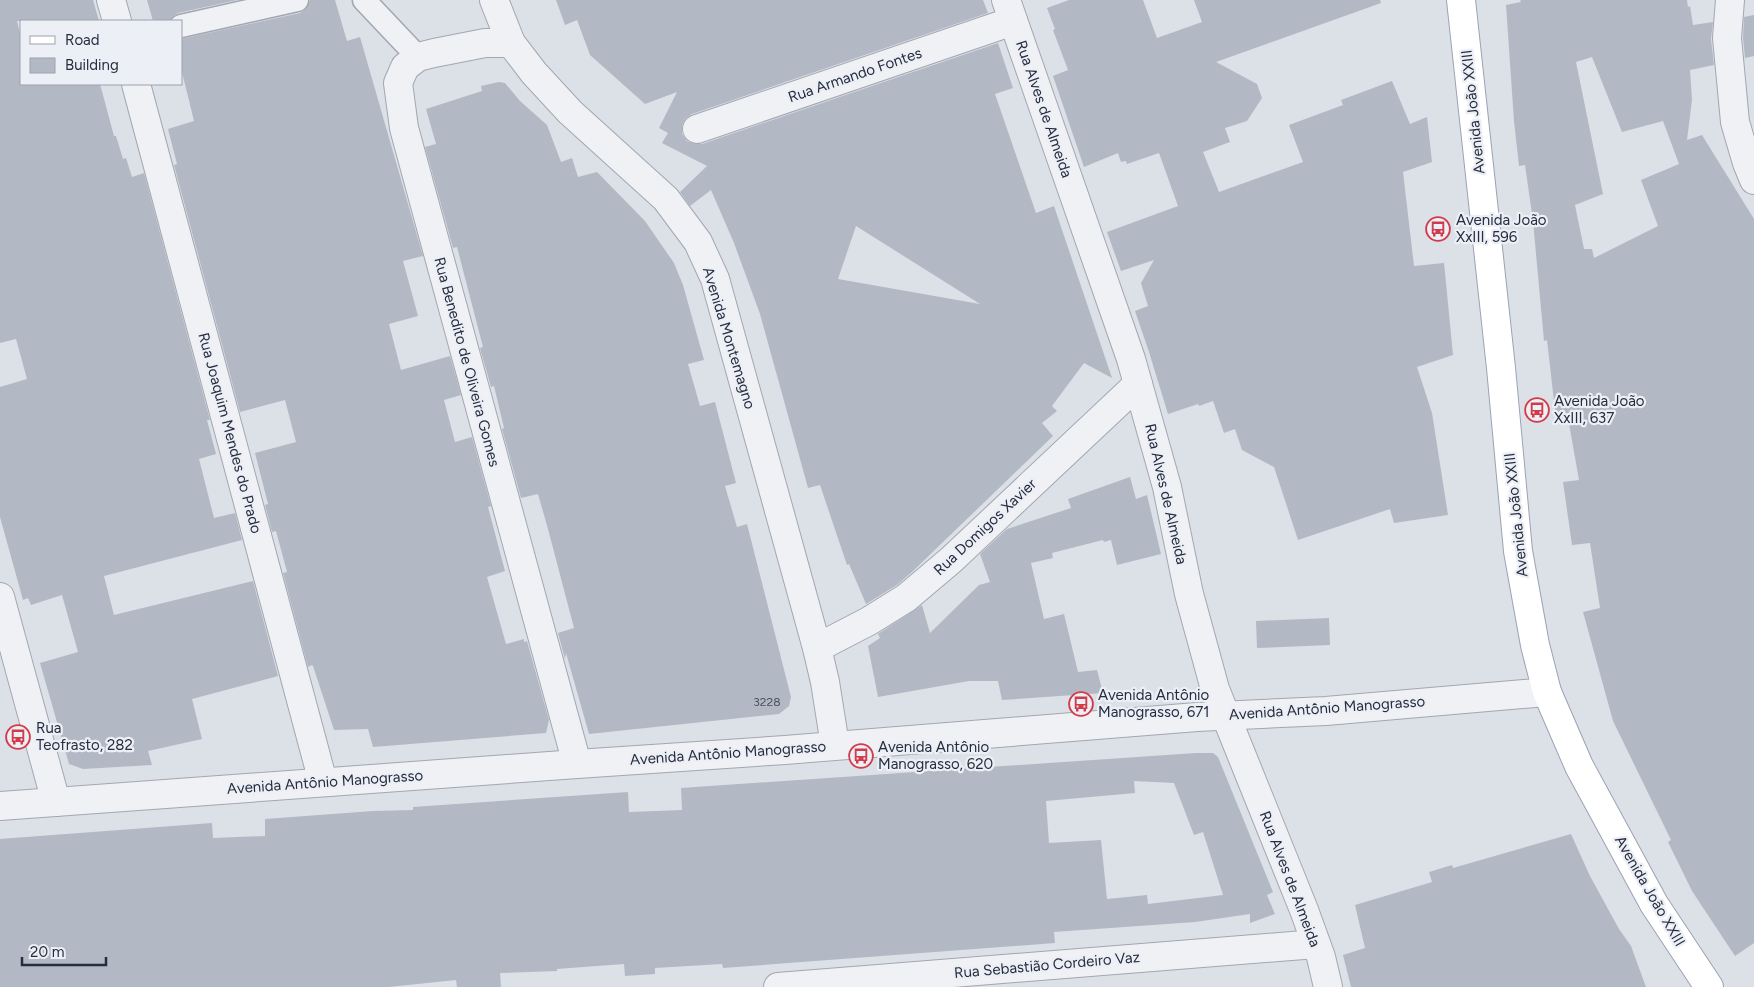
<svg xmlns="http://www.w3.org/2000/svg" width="1754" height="987" font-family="Figtree,sans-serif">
<rect width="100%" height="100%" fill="#dce0e7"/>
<g fill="#b3b9c4" fill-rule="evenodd">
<polygon points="0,0 93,0 99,21 17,21 21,37 21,84 100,84 114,136 116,136 123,159 126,158 132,177 144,173 210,420 207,420 216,454 199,459 214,518 235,513 242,540 104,576 114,615 253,581 278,676 192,699 202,739 148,751 152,765 83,769 69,764 40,663 78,652 62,595 31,605 28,598 23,600 0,517 0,387 27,379 16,339 0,343"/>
<polygon points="147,0 237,0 178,13 173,16 169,21 153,21"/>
<polygon points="310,0 335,0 347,41 360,37 423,256 403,261 418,316 389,324 401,370 450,356 461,395 444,400 455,442 472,437 491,506 488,507 505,571 487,577 506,644 524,639 524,642 527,641 549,720 546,733 373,747 368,729 334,730 313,666 312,665 308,667 283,573 287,572 276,531 272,532 265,505 268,504 255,453 296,442 285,400 240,412 174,165 177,164 168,129 194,121 181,68 181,39 300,13 306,9"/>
<path d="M556,0H983L988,13L692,114L685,119L682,126V134L687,141L694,144H702L998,43L1013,88L995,94L1036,213L1054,206L1112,378L1084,363L1052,406L1057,411L1042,423L1053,436L913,571L897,585L866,604L849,564L847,565L820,485L808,488L760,314L734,243L711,190L690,206L680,192L707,166L662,143L668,133L659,128L677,92L645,104L590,55L577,20L565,25ZM856,226L980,304L838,279Z"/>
<polygon points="1069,0 1143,0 1157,38 1202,22 1194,0 1380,0 1381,3 1216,62 1257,84 1262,98 1247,121 1225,128 1230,142 1203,152 1219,192 1303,162 1289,125 1343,105 1341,100 1392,81 1410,124 1427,117 1432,162 1403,172 1414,266 1444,263 1446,283 1453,355 1417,367 1432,413 1448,515 1394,523 1390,509 1298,540 1274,467 1242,450 1235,429 1224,433 1213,401 1199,406 1198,404 1168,414 1149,352 1135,311 1148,306 1141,283 1154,260 1121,271 1107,232 1178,206 1159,153 1127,164 1126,161 1121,162 1118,153 1084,167 1053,76 1068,70 1053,30 1055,29 1047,8"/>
<path d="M1520,0H1687L1688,7L1690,6L1693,25L1713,22L1711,39L1714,65L1690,70L1692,100L1687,140L1702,135L1754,219V943L1735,956L1692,891L1668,842L1671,840L1613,721L1583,612L1600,608L1590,543L1572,545L1563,482L1579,480L1568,418L1556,419L1547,340L1544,341L1533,221L1525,165L1519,166L1514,121L1506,5L1521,2ZM1592,57L1622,132L1663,121L1679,164L1641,180L1658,226L1594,258L1592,249H1584L1575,205L1603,194L1576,62Z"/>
<polygon points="1754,15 1754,56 1745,58 1743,38 1744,17"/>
<polygon points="499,82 505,83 520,101 547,125 561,162 572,158 578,177 597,172 645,221 674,263 683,285 704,360 688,364 700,406 715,402 736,483 725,486 737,527 747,524 791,697 789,706 779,714 589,734 566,653 565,659 558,633 574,628 548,529 538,494 521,498 502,429 504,428 494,386 491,387 480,348 483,347 457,247 453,248 425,147 436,144 426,109 482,91 481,86"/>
<polygon points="1130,477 1136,499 1147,495 1161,554 1117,565 1111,540 1104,542 1103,540 1052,553 1053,558 1031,563 1044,619 1064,614 1078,672 1097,670 1103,693 1002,700 998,681 969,681 878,697 868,646 880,638 878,634 922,605 930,633 979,585 990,582 980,554 1007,529 1071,508 1068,499"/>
<polygon points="1329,618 1330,645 1257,648 1256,621"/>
<path d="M1196,753H1213L1218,757L1273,892L1267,895L1275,914L1250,923V914L1195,922L1054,932L1055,943L723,968L722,964L655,968V974L625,976L624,964L557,969V971L500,973L501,987H457L456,980L389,987H0V839L212,823L213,838L265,836V819L373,811L413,810V807L628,792L629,812L682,810L681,788ZM1134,781L1174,783L1194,835L1203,832L1223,895L1148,904L1147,895L1107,899L1101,840L1049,843L1046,801L1135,793Z"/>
<polygon points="1571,834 1590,876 1619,929 1631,946 1646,987 1351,987 1343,955 1365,948 1355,905 1432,882 1429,872 1452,865 1453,868"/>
</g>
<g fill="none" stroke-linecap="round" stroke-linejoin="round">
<g stroke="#a2a7b1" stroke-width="25">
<g id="pedestrian">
<polyline points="364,0 418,57"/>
<polyline points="181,26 297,0"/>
</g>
</g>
<g stroke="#a2a7b1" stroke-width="30">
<g id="minor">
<polyline points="111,0 117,21"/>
<polyline points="1006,0 1131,359 1167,487 1189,594 1215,689 1304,910 1321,957 1328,987"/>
<polyline points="1730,0 1727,38 1735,122 1747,163 1754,180"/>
<polyline points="511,43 485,43 434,53 418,57 405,67 398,83 404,128 577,764"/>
<polyline points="136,84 323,782"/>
<polyline points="697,129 1013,21"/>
<polyline points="0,597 56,802"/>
<polyline points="817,648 869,621 906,598 951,560 1138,384"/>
<polyline points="778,987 1316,944"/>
</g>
</g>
<g stroke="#a2a7b1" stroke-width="30">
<g id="tertiary">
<polyline points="494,0 511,43 534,73 570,112 666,199 698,242 715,279 817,648 825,682 835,745"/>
<polyline points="0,806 577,764 785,750 1197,717 1326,711 1547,692"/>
</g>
</g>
<g stroke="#9ba3b3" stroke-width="30">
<polyline id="primary" points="1461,0 1501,368 1518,551 1535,645 1547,692 1579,766 1654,904 1709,987"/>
</g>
<use href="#pedestrian" stroke="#eff1f5" stroke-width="22"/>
<use href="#minor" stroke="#eff1f5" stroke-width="28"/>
<use href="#tertiary" stroke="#eff1f5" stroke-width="28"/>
<use href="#primary" stroke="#fff" stroke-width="28"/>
</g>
<defs>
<g id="bus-ring" transform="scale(1.25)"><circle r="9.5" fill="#eceff5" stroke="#d23b49" stroke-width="1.5"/><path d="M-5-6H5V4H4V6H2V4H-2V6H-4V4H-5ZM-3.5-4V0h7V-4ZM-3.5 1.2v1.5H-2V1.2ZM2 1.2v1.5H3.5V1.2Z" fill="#d23b49"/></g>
</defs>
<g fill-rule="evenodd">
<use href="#bus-ring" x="1438" y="229"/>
<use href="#bus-ring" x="1537" y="410"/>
<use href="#bus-ring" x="1081" y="704"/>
<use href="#bus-ring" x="18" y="737"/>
<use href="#bus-ring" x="861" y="756"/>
</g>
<g text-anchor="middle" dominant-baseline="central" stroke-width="4.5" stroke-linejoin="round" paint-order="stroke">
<g font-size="12" fill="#495060">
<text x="767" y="702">3228</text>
</g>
<g font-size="15" fill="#262d3e" stroke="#eceff5">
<text transform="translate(855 75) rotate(-19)">Rua Armando Fontes</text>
<text transform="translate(1044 109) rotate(71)">Rua Alves de Almeida</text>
<text transform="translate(1473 112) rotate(-96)">Avenida João XXIII</text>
<text transform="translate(729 338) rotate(73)">Avenida Montemagno</text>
<text transform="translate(467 362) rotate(75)">Rua Benedito de Oliveira Gomes</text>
<text transform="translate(230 433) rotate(75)">Rua Joaquim Mendes do Prado</text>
<text transform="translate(1166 494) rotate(77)">Rua Alves de Almeida</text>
<text transform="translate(1516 515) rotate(-96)">Avenida João XXIII</text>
<text transform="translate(985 527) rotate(-43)">Rua Domigos Xavier</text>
<text transform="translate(1327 708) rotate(-4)">Avenida Antônio Manograsso</text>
<text transform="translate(728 753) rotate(-4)">Avenida Antônio Manograsso</text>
<text transform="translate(325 782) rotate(-4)">Avenida Antônio Manograsso</text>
<text transform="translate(1290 879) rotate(69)">Rua Alves de Almeida</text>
<text transform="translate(1650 891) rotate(60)">Avenida João XXIII</text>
<text transform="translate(1047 965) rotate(-5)">Rua Sebastião Cordeiro Vaz</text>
</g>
<g font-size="15" fill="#262d3e" stroke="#eceff5" text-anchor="start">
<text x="1456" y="220">Avenida João<tspan x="1456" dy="17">XxIII, 596</tspan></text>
<text x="1554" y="401">Avenida João<tspan x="1554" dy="17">XxIII, 637</tspan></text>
<text x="1098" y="695">Avenida Antônio<tspan x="1098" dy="17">Manograsso, 671</tspan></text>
<text x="36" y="728">Rua<tspan x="36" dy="17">Teofrasto, 282</tspan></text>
<text x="878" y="747">Avenida Antônio<tspan x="878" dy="17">Manograsso, 620</tspan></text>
</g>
</g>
<rect x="20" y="20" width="162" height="65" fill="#eceff5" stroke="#9da1ac"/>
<rect x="30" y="36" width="25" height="8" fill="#ffffff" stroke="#9da1ac"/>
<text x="65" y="45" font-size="15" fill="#262d3e">Road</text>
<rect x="30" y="58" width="25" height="15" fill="#b3b9c4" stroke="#9da1ac"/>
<text x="65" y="70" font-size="15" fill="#262d3e">Building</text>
<path d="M22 957v8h84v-8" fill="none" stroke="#262d3e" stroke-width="2.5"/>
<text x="30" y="957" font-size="15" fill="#262d3e" stroke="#eceff5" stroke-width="4" paint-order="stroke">20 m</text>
</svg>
